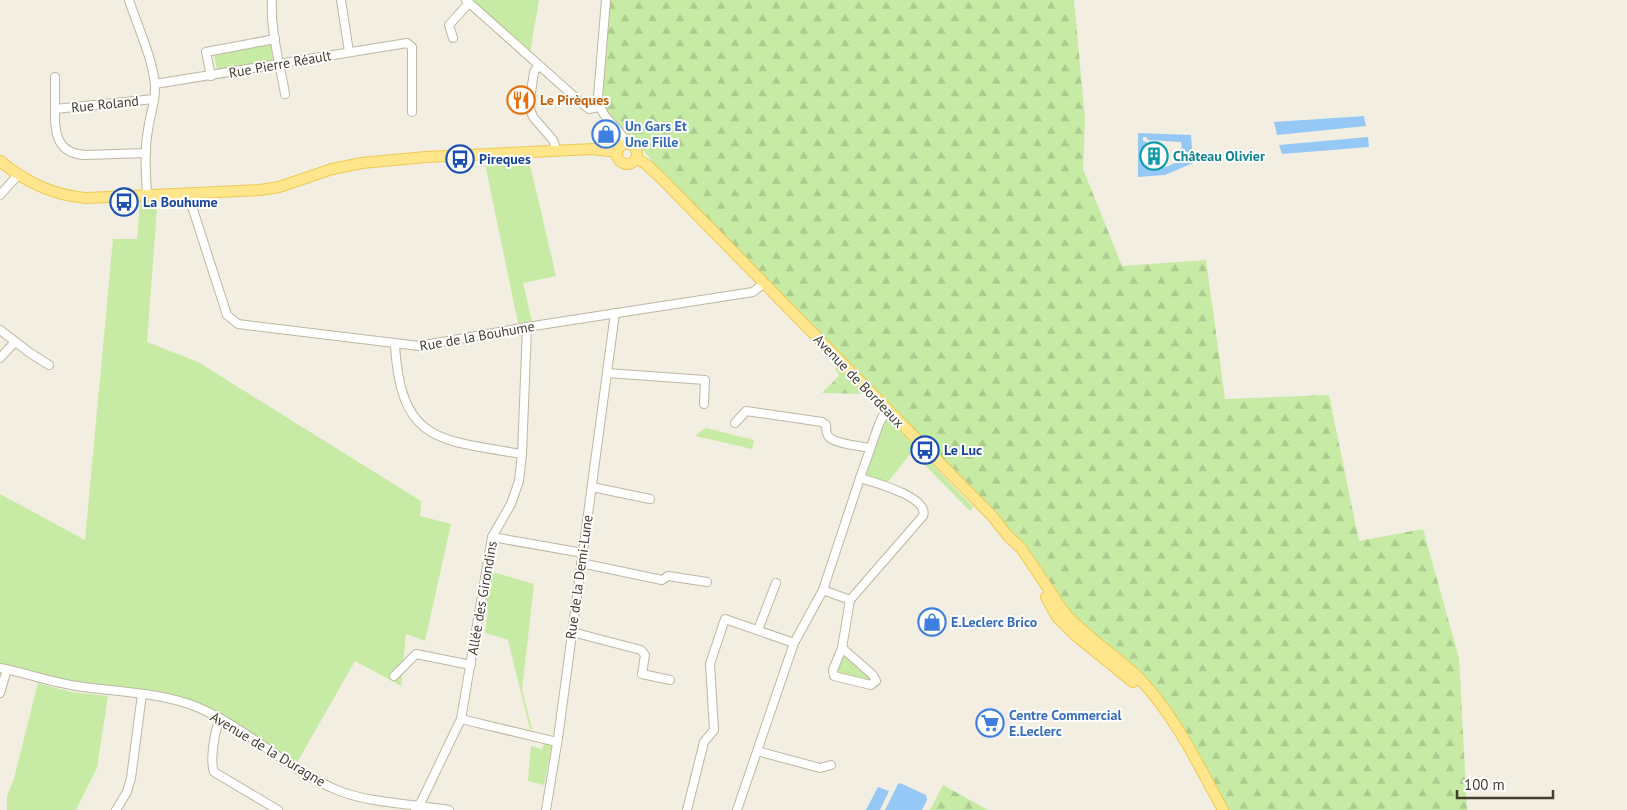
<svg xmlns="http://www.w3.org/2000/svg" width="1627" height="810" font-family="'PT Sans',sans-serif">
<defs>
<pattern id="forest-firs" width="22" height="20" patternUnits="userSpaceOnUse" patternTransform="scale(1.25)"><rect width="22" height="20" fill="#c7eba5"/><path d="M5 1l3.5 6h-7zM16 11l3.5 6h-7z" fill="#accb8e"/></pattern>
</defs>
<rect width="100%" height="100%" fill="#f2eee1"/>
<g fill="#c7eba5">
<polygon points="471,0 539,0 530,53"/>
<polygon points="272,43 274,56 271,61 217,70 214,55"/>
<polygon points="528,156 556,276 523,283 532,321 518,323 484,159"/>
<polygon points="158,195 147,342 198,362 421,501 420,516 451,524 425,641 406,634 401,686 355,661 295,766 196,706 76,686 0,668 0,494 85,540 113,239 137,239 140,201"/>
<polygon points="888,418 973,507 970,511 912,452 887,483 868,477 866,475 884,424 882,420"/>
<polygon points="706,428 754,440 752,449 696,436 698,433"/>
<polygon points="489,571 534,584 522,690 532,729 530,729 508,640 485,633 488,610 483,608"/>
<polygon points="846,656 871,676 872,680 870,681 839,674 838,672 842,658"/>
<polygon points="38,683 71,692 108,696 97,768 76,810 7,810 7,796 14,779"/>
<polygon points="545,742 552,743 544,785 528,781 531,746 542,749"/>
</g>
<g fill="url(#forest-firs)">
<polygon points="606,0 1074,0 1085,119 1083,169 1122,266 1206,260 1225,399 1329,395 1359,541 1423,529 1459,658 1467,810 1223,810 1154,700 1057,617 1029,567 1013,545 661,178 652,161 633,138 607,119 598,97"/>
<polygon points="838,367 864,394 822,393 839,376 835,369"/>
<polygon points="943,785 988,810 930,810"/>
</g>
<g fill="#96c8f6" fill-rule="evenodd">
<polygon points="1364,116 1366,126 1277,135 1274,122"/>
<path d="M1138,133L1191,135L1193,163L1165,175L1138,177ZM1143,137H1146L1148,140L1181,142L1183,159L1166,167H1144V161L1147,160V142L1143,141Z"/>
<polygon points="1368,137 1369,147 1282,154 1279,145"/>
<polygon points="900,783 926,795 927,800 922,810 885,810 898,784"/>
<polygon points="878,787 889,791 880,810 866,810"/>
</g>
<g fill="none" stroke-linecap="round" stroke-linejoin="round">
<g stroke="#beb7a3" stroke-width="10">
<g id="minor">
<path d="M129,0C137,25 153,59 155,85C156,100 150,115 148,130C144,152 146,174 147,196"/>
<path d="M272,0C270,31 280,63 285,94"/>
<polyline points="341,0 349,52"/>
<polyline points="466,0 577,99 589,109 599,107"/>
<path d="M606,0L598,97C601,122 619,124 626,143"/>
<polyline points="453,38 449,25 469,3"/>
<polyline points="539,65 534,72 529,106 533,117 553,140 557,151"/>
<polyline points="211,76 206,52 275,39"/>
<polyline points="155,84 407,43 412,47 412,112"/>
<polyline points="55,109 55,77"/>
<path d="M146,153L86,155C57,154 54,133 55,109L154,99"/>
<polyline points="188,194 227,315 238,324 419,346 527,327 753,292 764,283"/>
<polyline points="0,195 18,175"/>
<polyline points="0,330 30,353 49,365"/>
<path d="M395,345C401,443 439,440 522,454"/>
<polyline points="0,358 15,342"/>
<polyline points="607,373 705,380 704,404"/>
<path d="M735,423L746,411L822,422L826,425C826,429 826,434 829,437C836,444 860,446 870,448"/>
<polyline points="592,487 650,499"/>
<polyline points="492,537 583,553"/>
<polyline points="581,563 662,580 668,576 707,582"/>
<path d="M823,590L850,600L923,516C930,497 873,482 860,478"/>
<polyline points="758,630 776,583"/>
<polyline points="572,632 641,650 645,655 642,674 670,680"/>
<polyline points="842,648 873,675 876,681 871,685 834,676 833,670 842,648 850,600"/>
<path d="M0,668C26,673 51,682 77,686C116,692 160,692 197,707C247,728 287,769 337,790C367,803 415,804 449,810"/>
<polyline points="394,676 416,654 471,665"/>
<polyline points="0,693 7,669"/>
<path d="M221,719C214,728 210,762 214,772L278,810"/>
<polyline points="461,719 557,742"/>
<polyline points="757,751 820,768 831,765"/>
<polyline points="116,810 127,792 131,778 142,694"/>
<polyline points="415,810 422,800 461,719 492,537 511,504 519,481 522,454 527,327"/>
<polyline points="546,810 558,738 615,313"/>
<polyline points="687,810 704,742 714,730 710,664 725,619 794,643"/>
<polyline points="737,810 794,643 823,590 860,478 879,424 886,409"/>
</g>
</g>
<g stroke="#eeca53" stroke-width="12">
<g id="major">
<circle cx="627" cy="154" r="10"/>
<path d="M636,158L647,165L661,178L993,517L1007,535L1021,548L1064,612C1086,638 1115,654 1139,678C1175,716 1198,764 1223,810"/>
<path d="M0,161C26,182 52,195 86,198L260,190L279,187L332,169L362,163L426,157L593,149L617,152"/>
<polyline points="1046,597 1057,617 1075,635 1133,682"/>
</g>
</g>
<use href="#minor" stroke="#fff" stroke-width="8"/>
<use href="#major" stroke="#ffe68d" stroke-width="10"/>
</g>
<defs>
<g id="restaurant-ring" transform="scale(1.4375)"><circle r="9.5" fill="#fff" stroke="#e8710a" stroke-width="1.5"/><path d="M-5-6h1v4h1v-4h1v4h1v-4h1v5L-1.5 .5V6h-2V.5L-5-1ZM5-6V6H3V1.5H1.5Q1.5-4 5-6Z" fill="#e8710a"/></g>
<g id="shop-ring" transform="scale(1.4375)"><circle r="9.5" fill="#fff" stroke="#3f7fe0" stroke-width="1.5"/><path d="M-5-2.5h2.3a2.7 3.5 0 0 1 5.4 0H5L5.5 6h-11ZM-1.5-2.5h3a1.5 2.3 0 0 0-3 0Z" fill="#3f7fe0"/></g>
<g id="building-ring" transform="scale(1.4375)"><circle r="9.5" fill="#fff" stroke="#0f9aa8" stroke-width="1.5"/><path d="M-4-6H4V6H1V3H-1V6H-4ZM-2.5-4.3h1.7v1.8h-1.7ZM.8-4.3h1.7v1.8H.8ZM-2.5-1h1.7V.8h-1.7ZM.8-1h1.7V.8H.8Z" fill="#0f9aa8"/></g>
<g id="bus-ring" transform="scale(1.4375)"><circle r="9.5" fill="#fff" stroke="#1a4fb4" stroke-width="1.5"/><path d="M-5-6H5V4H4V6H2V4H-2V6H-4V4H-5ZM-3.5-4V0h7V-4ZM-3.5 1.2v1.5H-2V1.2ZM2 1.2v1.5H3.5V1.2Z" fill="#1a4fb4"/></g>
<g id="supermarket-ring" transform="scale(1.4375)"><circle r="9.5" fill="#fff" stroke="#3f7fe0" stroke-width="1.5"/><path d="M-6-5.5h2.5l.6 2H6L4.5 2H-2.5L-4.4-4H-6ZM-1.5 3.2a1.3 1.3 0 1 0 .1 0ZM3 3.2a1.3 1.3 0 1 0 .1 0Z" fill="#3f7fe0"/></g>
</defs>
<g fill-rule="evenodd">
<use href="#restaurant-ring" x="521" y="100"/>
<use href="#shop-ring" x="606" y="134"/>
<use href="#building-ring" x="1154" y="156"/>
<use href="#bus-ring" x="460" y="159"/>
<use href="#bus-ring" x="124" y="202"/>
<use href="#bus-ring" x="925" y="450"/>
<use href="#shop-ring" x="932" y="622"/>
<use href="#supermarket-ring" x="990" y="723"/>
</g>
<g text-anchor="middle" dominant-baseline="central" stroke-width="4" stroke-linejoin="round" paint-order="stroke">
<g font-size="14" fill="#443e31" stroke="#fff">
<text transform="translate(280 64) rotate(-10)">Rue Pierre Réault</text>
<text transform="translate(105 104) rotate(-6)">Rue Roland</text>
<text transform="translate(477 336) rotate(-10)">Rue de la Bouhume</text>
<text transform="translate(859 381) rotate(46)">Avenue de Bordeaux</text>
<text transform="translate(579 577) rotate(-82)">Rue de la Demi-Lune</text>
<text transform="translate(482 598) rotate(-80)">Allée des Girondins</text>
<text transform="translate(268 749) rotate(31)">Avenue de la Duragne</text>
</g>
<g font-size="14" font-weight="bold" fill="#c56008" stroke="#fff" text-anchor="start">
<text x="540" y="100">Le Pirèques</text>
</g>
<g font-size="14" font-weight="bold" fill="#366cbe" stroke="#fff" text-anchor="start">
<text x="625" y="126">Un Gars Et<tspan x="625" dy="16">Une Fille</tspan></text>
<text x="951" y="622">E.Leclerc Brico</text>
<text x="1009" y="715">Centre Commercial<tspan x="1009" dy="16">E.Leclerc</tspan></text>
</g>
<g font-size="14" font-weight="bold" fill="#0d838f" stroke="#fff" text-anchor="start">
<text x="1173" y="156">Château Olivier</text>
</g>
<g font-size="14" font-weight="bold" fill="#164399" stroke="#fff" text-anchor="start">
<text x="479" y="159">Pireques</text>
<text x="143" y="202">La Bouhume</text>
<text x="944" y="450">Le Luc</text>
</g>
</g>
<path d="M1457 790v8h96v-8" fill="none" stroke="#443e31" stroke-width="2.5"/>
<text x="1464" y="790" font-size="15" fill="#443e31" stroke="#ffffff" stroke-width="4" paint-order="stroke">100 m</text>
</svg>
